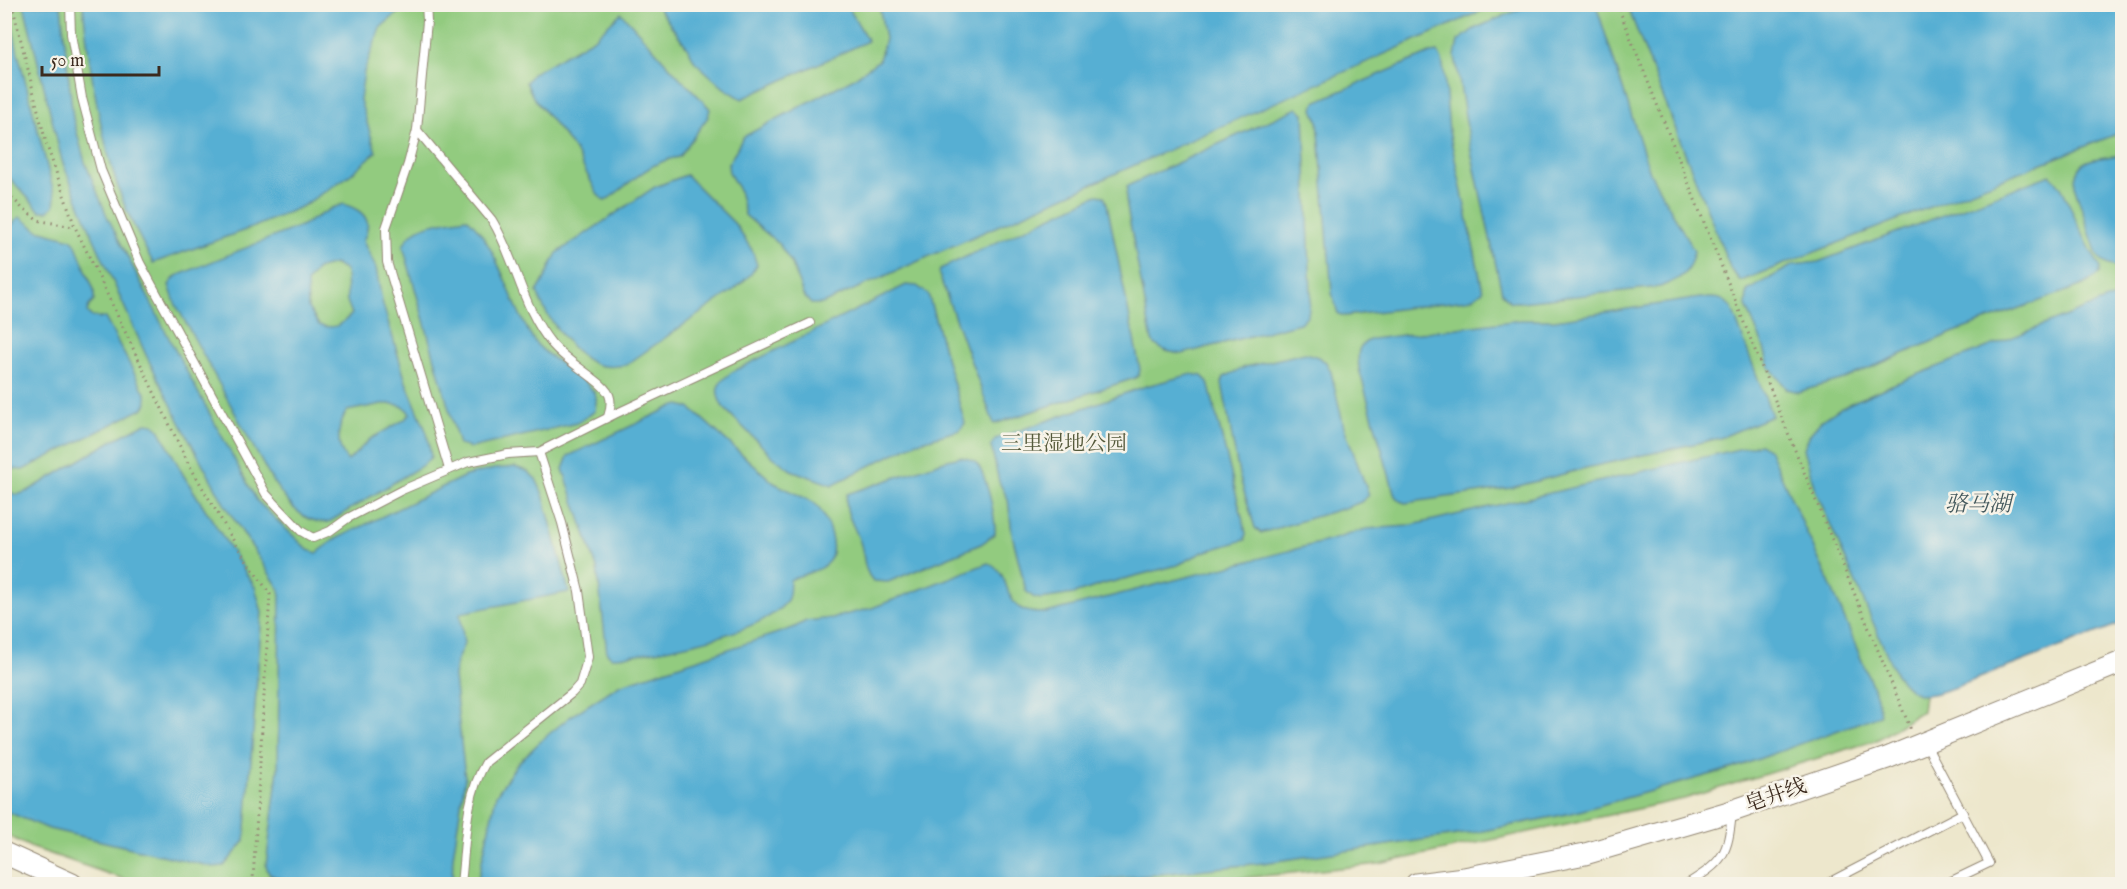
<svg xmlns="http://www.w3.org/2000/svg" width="2127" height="889" font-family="'IM FELL English','Noto Serif SC',serif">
<rect width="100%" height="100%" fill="#f7f3e8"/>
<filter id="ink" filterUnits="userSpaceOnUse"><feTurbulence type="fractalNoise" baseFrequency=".0167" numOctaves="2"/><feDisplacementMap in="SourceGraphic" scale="12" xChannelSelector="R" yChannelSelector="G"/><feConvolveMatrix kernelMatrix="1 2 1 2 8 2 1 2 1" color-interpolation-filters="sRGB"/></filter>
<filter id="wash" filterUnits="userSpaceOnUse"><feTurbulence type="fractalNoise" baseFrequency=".008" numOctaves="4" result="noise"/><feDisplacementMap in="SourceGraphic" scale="24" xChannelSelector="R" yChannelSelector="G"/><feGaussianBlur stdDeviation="1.35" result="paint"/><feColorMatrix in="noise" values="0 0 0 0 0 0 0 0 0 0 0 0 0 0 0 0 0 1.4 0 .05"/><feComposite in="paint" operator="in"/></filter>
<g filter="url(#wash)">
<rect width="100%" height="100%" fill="#ede7cc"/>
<polygon fill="#92cb7f" stroke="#667a4e" stroke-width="1.5" points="4,5 2122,5 2122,316 1926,680 1922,711 1877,740 1684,799 1379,864 1185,884 138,884 30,847 5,834"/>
<g fill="#56afd3" stroke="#486c78" stroke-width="1.5" fill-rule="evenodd">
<polygon points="879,4 1495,4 1495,5 822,304 811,304 803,295 792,264 779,244 745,215 739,190 729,173 728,165 743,137 854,78 879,60 885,39"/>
<path d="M1531,4L1596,5L1650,173L1694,251C1689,275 1682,278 1660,287L1521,302H1510L1502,293L1471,151L1455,56L1458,41L1474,29Z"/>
<polygon points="8,5 18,53 55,197 54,206 48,211 40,211 5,173 4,5"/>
<path d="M24,5H61L73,118L85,162L107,216L172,344L257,501L308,550L317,553L334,540L465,476L494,469L515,467L527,471L536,479L543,494L569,592L460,613L464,644L456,662L454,677L465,778L453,857L452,884H427L390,878L388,884C358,885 295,888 269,874L266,866L278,769L280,590L226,507L182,426L146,355L94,239L62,161Z"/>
<path d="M83,5H407L380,28L364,72L360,100L376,152L350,175L303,206L254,227L153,263C141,240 128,217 120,193C99,132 89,68 83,5Z"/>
<polygon points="656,5 847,5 868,41 742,99 724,88 695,62 687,47"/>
<polygon points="1627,5 2122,5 2122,132 1741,281 1731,270"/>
<path d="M621,13C642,35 661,58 681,79C691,89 701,98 710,109L708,117L679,157C647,162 631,184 605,201L598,195L574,149L533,97L526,82L533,73L593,39Z"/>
<polygon points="1438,52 1442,60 1444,71 1449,131 1483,291 1473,298 1466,300 1345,316 1338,314 1332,293 1318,121 1313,109 1315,102 1430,53"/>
<path d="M1297,108L1304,113L1311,295L1308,315L1300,323L1182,354C1169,352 1160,351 1152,341L1129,218L1126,199L1127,186Z"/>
<path d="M2122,155V267C2111,267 2104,265 2097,255L2075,188C2073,155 2097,159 2122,155Z"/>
<path d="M686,175L735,224L752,250L757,265L751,274L735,289L626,365C617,366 607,368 598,365C575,358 544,315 537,292C546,279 550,266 557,253L655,187Z"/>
<path d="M2050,175C2065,187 2069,207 2078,224C2085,239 2092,253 2100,267L2099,273L2086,284L1952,333L1844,379L1798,392L1787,389L1769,366L1763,345L1746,306L1747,291L1793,265L1818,262Z"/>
<polygon points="1097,195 1104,196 1107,204 1140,369 1139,375 1135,378 994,424 939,275 940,269"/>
<path d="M344,204C364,211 374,220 363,241L376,268L382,301L406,382L427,433L431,457L423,465L329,522C301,525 284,498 270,477L175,303L169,285L176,276L303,225L332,208ZM334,264L346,271L347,301L352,314C340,325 336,330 319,325L308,308L307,282L317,269ZM382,404C394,404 404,403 410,414L404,420L370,439L348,461C335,448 337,425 347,411Z"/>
<polygon points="20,217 38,230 71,239 75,243 94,290 94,301 89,306 87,312 92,317 105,318 146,395 147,403 144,408 23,470 4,468 4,234 17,219"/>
<path d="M467,218C499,245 510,306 535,342C548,360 590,378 596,397C597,401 595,406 595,411L577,423L471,448L459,445L403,246C413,222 444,222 467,218Z"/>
<path d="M906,285L917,286L928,294L965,423L960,430L915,443L832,485L791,470L773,457L723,407C713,390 717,383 732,372Z"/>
<path d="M2122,294V623L1956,687C1925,697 1916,702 1895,673L1814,487L1804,448L1810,434L1821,421L1842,407L1889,386Z"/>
<path d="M1700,298C1714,298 1724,296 1732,309L1772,416L1720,438L1586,468L1511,488L1405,503L1400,501L1395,496L1359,369C1358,353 1355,346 1372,339L1520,320H1555Z"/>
<polygon points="1305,353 1318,357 1326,362 1331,372 1344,427 1369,495 1361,502 1348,507 1261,533 1255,528 1239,475 1222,383 1224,377 1245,367"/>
<polygon points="1192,374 1202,376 1208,382 1246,533 1245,540 1203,552 1178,565 1104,584 1074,594 1041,599 1033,597 1026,591 1012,534 1008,499 999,482 991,446 995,439 1146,386"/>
<path d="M680,405L690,408L774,483L813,502C826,512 842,553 825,565C815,573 801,574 790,580C789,588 791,595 786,602C761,635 659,651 618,657H611L607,653L597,568L563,469L568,456L671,407Z"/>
<polygon points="146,423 154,424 160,431 184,476 255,587 262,612 245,841 224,866 213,867 49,829 5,811 5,490 17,495 28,491 115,439"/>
<path d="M1760,444L1770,451L1833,591L1877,697L1880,715L1734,768L1572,813L1478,832L1263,863L1069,884H477L496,795L517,764L544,738L571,716L619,685L793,628L806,621L832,618L872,608L988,563C1018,576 995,615 1046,613L1331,540L1366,529L1408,526Z"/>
<path d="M960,457C964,458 970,458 974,461C986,469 996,519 995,534L981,544L888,582L873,581C863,570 865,558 861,545C856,527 843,514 847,494L944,461Z"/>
</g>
</g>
<g filter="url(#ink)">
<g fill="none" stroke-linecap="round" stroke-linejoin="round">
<g stroke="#948875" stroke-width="10">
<g id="lane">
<polyline points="70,4 71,34 82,98 101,170 140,263 266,494 301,531 313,538 330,531 348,518 402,490 468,462 508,454 539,452 615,414 810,323"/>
<polyline points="426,4 427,21 417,130 408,164 386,228 387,262 449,469"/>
<path d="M417,130L492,220C516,259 522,308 552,344C564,358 579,367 594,379C610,391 614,398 608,417"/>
<polyline points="1926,744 1989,863 1945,884"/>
<path d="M461,884C466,843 464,798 486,762L572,693L580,684L588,657L579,591L562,523L539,452"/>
<path d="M1687,884C1724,861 1728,855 1732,812"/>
<polyline points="1826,884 1963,813"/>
</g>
</g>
<g stroke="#948875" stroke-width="23">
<g id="secondary">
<polyline points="4,853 72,884"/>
<polyline points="1416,884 1464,878 1585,854 1732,811 1887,758 2122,662"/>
</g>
</g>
<g stroke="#948875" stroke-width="3" stroke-dasharray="1.5 4.5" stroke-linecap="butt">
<polyline points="12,4 46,143 75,227 187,461 236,545 270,594 253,880 255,884"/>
<polyline points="1617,4 1792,443 1911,730"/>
<polyline points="4,189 22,208 37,220 73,227"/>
</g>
<use href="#lane" stroke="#fff" stroke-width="8"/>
<use href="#secondary" stroke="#fff" stroke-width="21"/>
</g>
</g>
<g text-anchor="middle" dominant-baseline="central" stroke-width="5" stroke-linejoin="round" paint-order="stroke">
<g font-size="21" fill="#555a3b" stroke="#f7f3e8">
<text x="1064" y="444">三里湿地公园</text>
</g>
<g font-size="21" fill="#3b2a1e" stroke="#f7f3e8">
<text transform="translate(1776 796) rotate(-19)">皂井线</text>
</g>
<g font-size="22" font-style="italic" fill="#44595d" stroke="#f7f3e8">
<text x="1978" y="505">骆马湖</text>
</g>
</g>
<rect width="2127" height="889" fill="none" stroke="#f7f3e8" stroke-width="24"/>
<path d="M42 66v9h117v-9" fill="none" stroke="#3b2a1e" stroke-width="3"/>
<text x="51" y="66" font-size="18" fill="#3b2a1e" stroke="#f7f3e8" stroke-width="4.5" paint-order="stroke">50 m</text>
</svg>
